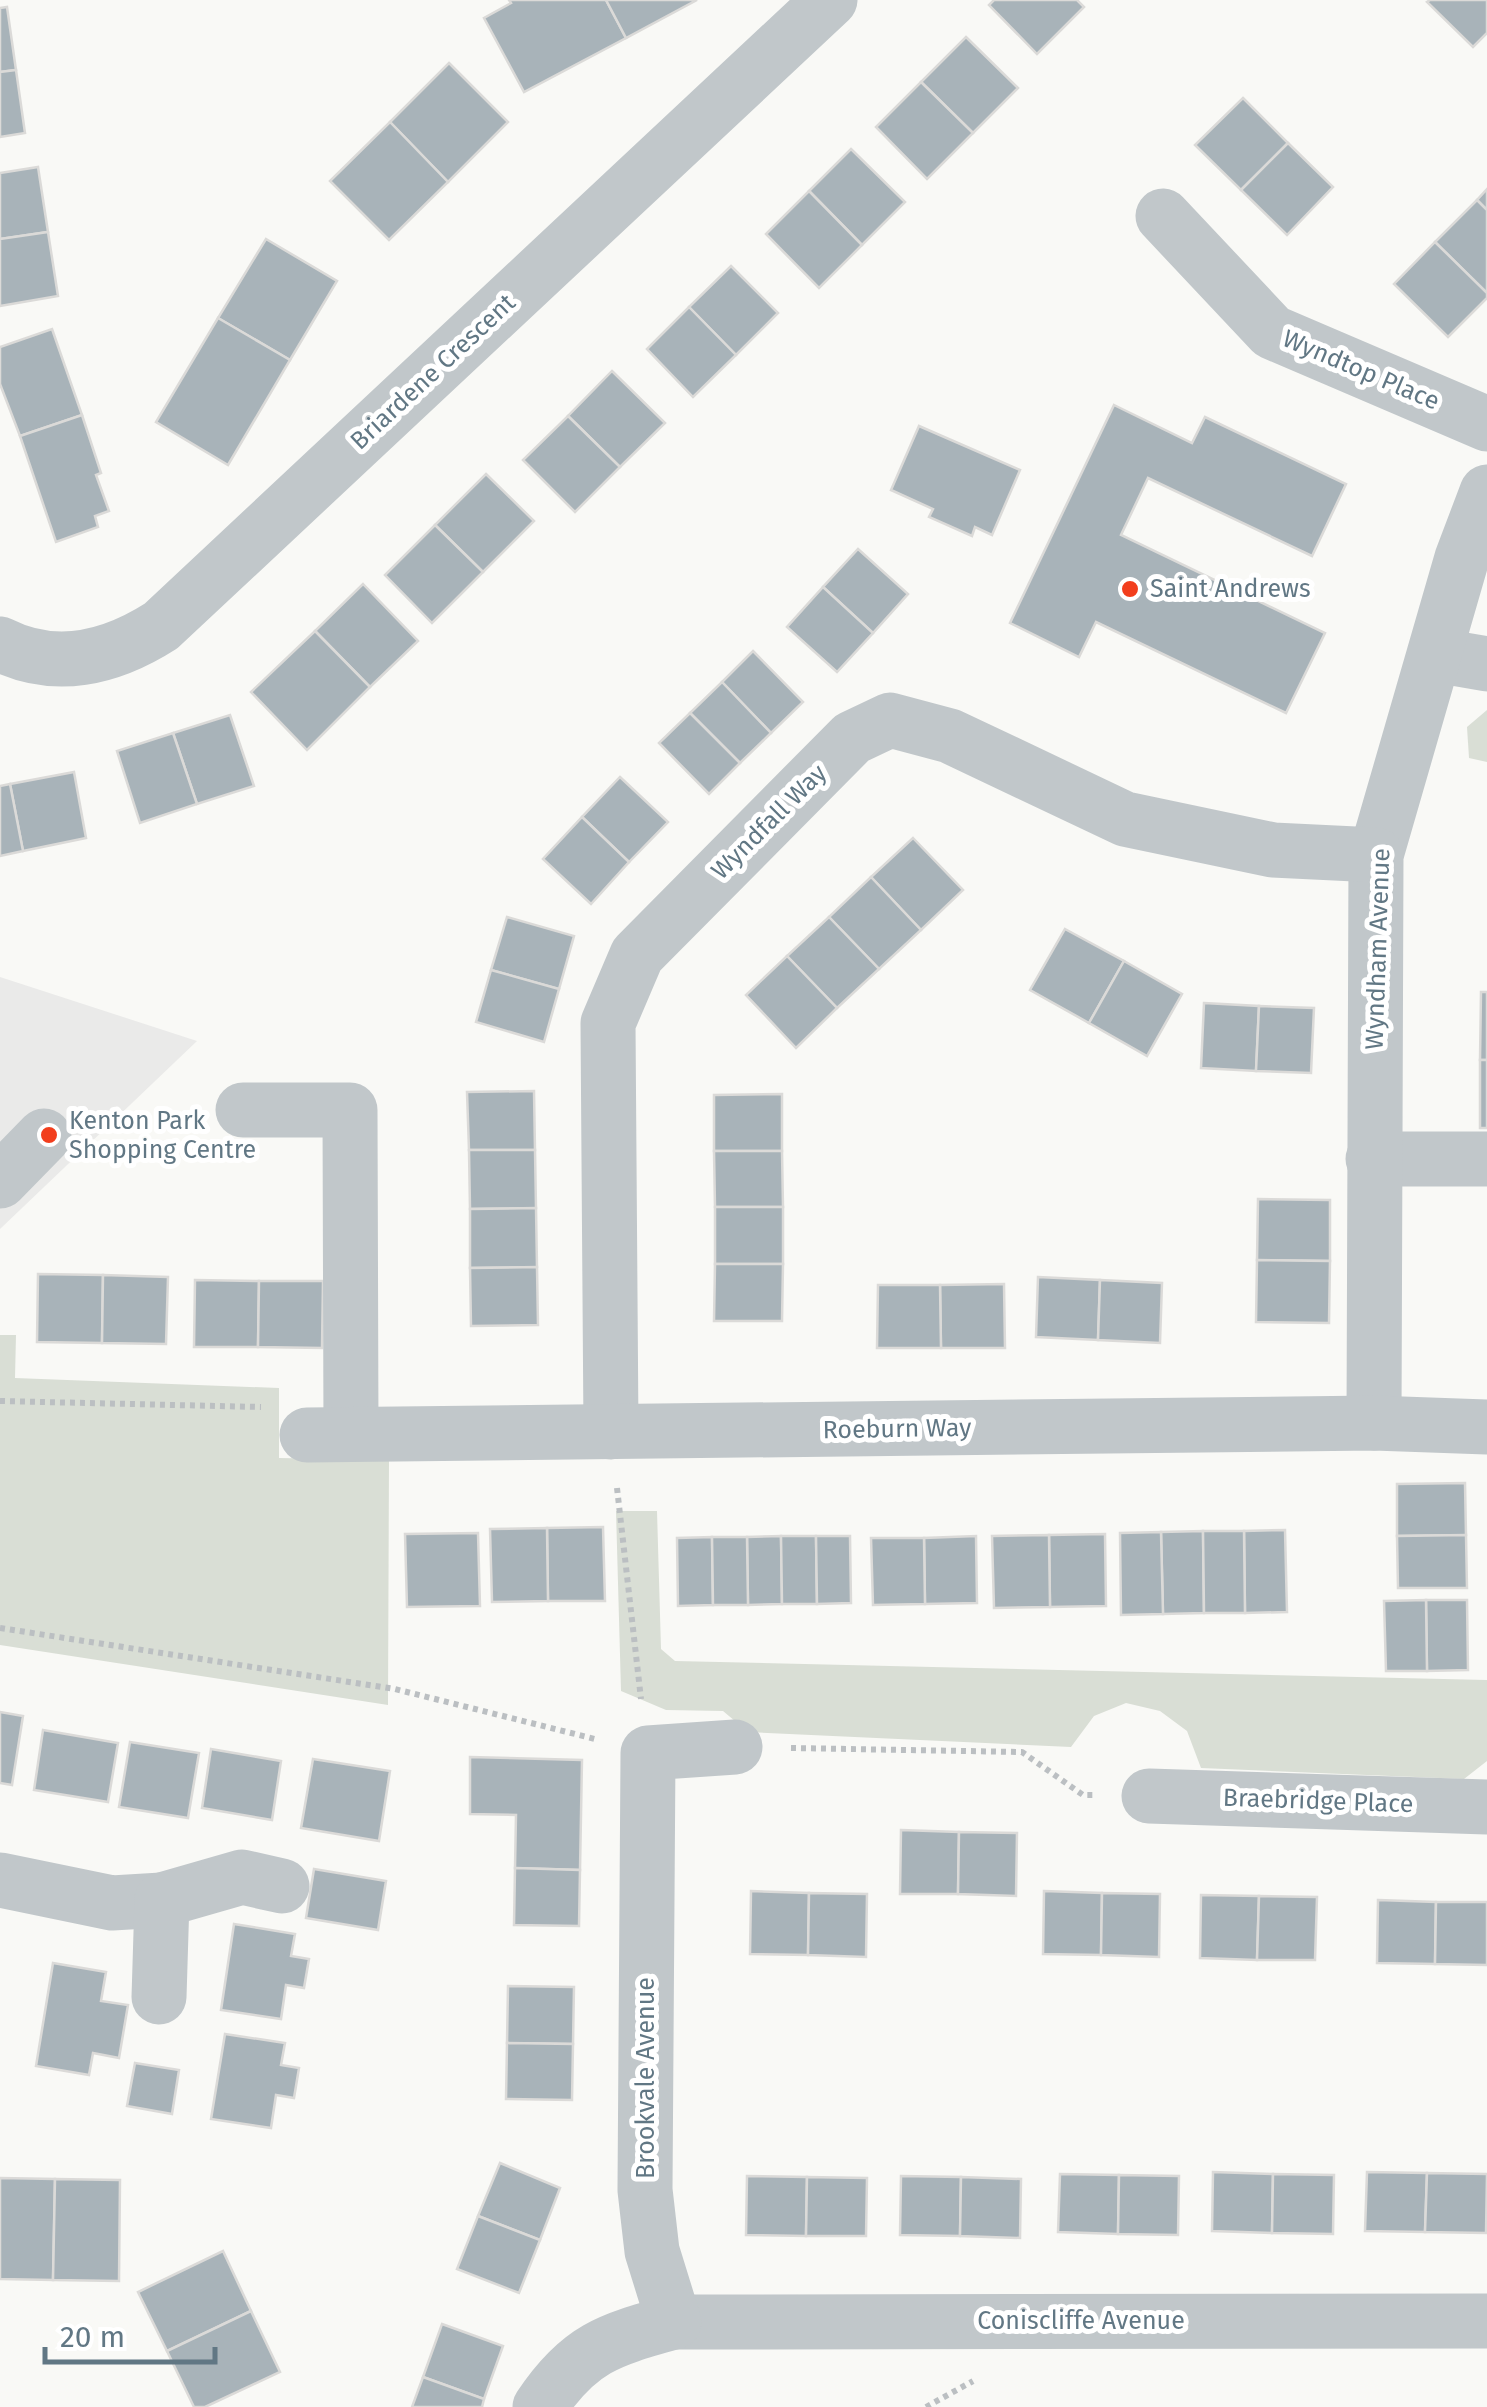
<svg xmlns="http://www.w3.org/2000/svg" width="1487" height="2407" font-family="'Fira Sans',sans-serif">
<rect width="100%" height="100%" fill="#f9f9f6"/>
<polygon fill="#eaeae9" points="0,977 197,1041 0,1229"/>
<g fill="#d9ded5">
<polygon points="1487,710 1487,762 1469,758 1467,727"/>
<polygon points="0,1335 16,1335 15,1378 279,1388 279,1458 389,1460 388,1705 0,1645"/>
<polygon points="616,1511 657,1511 661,1649 675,1661 1487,1680 1487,1761 1464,1779 1201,1768 1187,1731 1160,1711 1126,1703 1094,1716 1071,1747 748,1732 723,1711 666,1710 621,1691"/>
</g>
<g fill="#a8b3b9" stroke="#dbdad8" stroke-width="2.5">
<polygon points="509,0 606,0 626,38 524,92 484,18 511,3"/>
<polygon points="606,0 697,0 626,38"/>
<polygon points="994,0 1077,0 1084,7 1037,54 989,5"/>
<polygon points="1430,0 1487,0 1487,33 1473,47 1427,2"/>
<polygon points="7,7 16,70 0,72 0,8"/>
<polygon points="966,37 1018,88 973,133 921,82"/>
<polygon points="449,63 508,122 448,182 390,122"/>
<polygon points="16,70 25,133 0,137 0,72"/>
<polygon points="921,82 973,133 927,179 876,127"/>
<polygon points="1243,98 1288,143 1241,190 1195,145"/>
<polygon points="390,122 448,182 389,240 330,181"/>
<polygon points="1288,143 1333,187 1287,235 1241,190"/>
<polygon points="851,149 905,202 862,245 809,191"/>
<polygon points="38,167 48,232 0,239 0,173"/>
<polygon points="1487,189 1487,210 1477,200"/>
<polygon points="809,191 862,245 819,288 766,234"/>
<polygon points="1477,200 1487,210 1487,293 1435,242"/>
<polygon points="48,232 58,296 0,306 0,239"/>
<polygon points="266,239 337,281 290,360 218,318"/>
<polygon points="1435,242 1487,293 1487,298 1448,337 1394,284"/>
<polygon points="731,266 778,313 736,355 689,307"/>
<polygon points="689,307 736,355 693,397 647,349"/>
<polygon points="218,318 290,360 228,465 156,422"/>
<polygon points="52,329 82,415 20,436 0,384 0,347"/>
<polygon points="612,371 665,423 620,467 568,416"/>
<polygon points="1114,405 1192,443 1205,417 1346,484 1312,556 1148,478 1121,535 1325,633 1286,713 1096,622 1079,657 1010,623"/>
<polygon points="82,415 101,473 96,475 109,511 95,516 98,527 56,542 20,436"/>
<polygon points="568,416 620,467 575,512 523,460"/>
<polygon points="919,426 1020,470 992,535 975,527 972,536 929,517 933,509 891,490"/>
<polygon points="486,474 534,521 483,572 435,525"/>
<polygon points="435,525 483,572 432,623 385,575"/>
<polygon points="858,549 908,594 873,633 823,587"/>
<polygon points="363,584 418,641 370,687 315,631"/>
<polygon points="823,587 873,633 837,672 787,627"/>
<polygon points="315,631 370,687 307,750 251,692"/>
<polygon points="753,651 803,702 771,733 722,682"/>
<polygon points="722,682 771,733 740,763 690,713"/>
<polygon points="690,713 740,763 709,794 659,743"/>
<polygon points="230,715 254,786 197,804 173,733"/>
<polygon points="173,733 197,804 140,823 117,751"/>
<polygon points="74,772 86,838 23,851 10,784"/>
<polygon points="620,777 668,822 629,862 582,817"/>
<polygon points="10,784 23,851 0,856 0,786"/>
<polygon points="582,817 629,862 591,904 543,859"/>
<polygon points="913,838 963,890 921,930 871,877"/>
<polygon points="871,877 921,930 879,969 829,917"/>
<polygon points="507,917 574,936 559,989 491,970"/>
<polygon points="829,917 879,969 837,1008 787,956"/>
<polygon points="1065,929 1124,961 1089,1023 1030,990"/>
<polygon points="787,956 837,1008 796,1048 746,995"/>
<polygon points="1124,961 1182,994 1147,1056 1089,1023"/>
<polygon points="491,970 559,989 544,1042 476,1022"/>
<polygon points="1481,992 1487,992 1487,1060 1480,1060"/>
<polygon points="1204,1003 1259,1006 1256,1071 1201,1068"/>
<polygon points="1259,1006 1314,1008 1311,1073 1256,1071"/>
<rect x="1480" y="1060" width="7" height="68"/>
<polygon points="534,1091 535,1150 469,1150 467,1092"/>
<polygon points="782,1094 782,1151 714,1151 714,1095"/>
<polygon points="469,1150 535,1150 536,1208 470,1209"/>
<polygon points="714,1151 782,1151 783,1207 715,1207"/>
<polygon points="1258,1199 1330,1200 1330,1261 1257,1260"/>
<rect x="715" y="1207" width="68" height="57"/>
<polygon points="536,1208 537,1267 470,1268 470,1209"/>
<polygon points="1257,1260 1330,1261 1329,1323 1256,1322"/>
<polygon points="715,1264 783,1264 782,1321 714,1321"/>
<polygon points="537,1267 538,1325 471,1326 470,1268"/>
<polygon points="38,1274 103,1275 102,1343 37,1342"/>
<polygon points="103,1275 168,1277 166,1344 102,1343"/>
<polygon points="1038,1277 1100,1280 1098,1340 1036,1337"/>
<polygon points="195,1280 259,1281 258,1347 194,1347"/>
<polygon points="1100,1280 1162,1283 1160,1343 1098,1340"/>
<polygon points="259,1281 323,1281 322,1348 258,1347"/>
<polygon points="1004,1284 1005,1348 941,1348 940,1285"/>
<polygon points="878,1285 940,1285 941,1348 877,1348"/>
<polygon points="1465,1483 1466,1535 1397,1536 1397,1484"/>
<polygon points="603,1527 605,1601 548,1601 547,1528"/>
<polygon points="547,1528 548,1601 492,1602 490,1529"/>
<polygon points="1285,1530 1287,1612 1245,1613 1244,1531"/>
<polygon points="1203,1531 1204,1613 1163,1614 1161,1532"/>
<polygon points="1203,1531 1244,1531 1245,1613 1204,1613"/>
<polygon points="1161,1532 1163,1614 1121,1615 1120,1533"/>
<polygon points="478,1533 480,1606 407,1607 405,1534"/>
<polygon points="1105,1534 1106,1606 1050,1607 1049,1535"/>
<polygon points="1049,1535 1050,1607 994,1608 992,1536"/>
<polygon points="1466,1535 1467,1588 1398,1588 1397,1536"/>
<polygon points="781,1536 782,1604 748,1605 747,1537"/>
<polygon points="781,1536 816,1536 817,1604 782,1604"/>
<polygon points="816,1536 850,1536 851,1603 817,1604"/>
<polygon points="976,1536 977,1603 925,1604 924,1538"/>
<polygon points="712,1537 713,1605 678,1606 677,1538"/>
<polygon points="712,1537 747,1537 748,1605 713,1605"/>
<polygon points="871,1538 924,1538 925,1604 873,1605"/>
<polygon points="1426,1600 1467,1600 1468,1670 1427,1671"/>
<polygon points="1426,1600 1427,1671 1386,1671 1384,1601"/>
<polygon points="0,1712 23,1716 12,1785 0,1783"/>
<polygon points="43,1730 118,1743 108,1802 34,1790"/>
<polygon points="130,1742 199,1753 188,1818 119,1807"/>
<polygon points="211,1749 281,1761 272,1820 202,1808"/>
<polygon points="470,1757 582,1760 580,1870 515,1868 516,1815 470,1814"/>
<polygon points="313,1759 390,1771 379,1841 301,1828"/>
<polygon points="901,1830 959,1832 958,1894 900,1894"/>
<polygon points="959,1832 1017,1833 1016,1896 958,1894"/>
<polygon points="515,1868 580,1870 579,1926 514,1925"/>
<polygon points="314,1869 386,1881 378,1930 306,1918"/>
<polygon points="751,1891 809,1893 808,1955 750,1954"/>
<polygon points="1044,1891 1102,1893 1101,1955 1043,1954"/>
<polygon points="809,1893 867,1894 866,1957 808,1955"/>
<polygon points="1102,1893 1160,1894 1159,1957 1101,1955"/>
<polygon points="1201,1895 1259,1896 1257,1960 1200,1958"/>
<polygon points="1259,1896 1317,1897 1315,1960 1257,1960"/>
<polygon points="1378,1900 1436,1902 1435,1964 1377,1963"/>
<polygon points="1436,1902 1487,1902 1487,1965 1435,1964"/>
<polygon points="234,1924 295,1934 291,1956 309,1959 304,1988 286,1985 281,2019 221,2010"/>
<polygon points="53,1963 106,1972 101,2001 128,2005 119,2058 93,2053 89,2075 36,2066"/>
<polygon points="508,1986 574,1987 573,2044 507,2043"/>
<polygon points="225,2034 285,2043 281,2065 299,2068 294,2098 276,2095 271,2128 211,2119"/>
<polygon points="507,2043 573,2044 572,2100 506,2099"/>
<polygon points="135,2063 179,2070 172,2114 127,2106"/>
<polygon points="500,2163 560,2188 540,2240 478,2216"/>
<polygon points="1213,2172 1273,2174 1272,2233 1212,2231"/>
<polygon points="1367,2172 1427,2173 1425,2232 1365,2231"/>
<polygon points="1427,2173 1487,2174 1486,2233 1425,2232"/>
<polygon points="1060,2174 1119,2175 1118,2234 1058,2232"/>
<polygon points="1273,2174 1334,2175 1333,2234 1272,2233"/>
<polygon points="1119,2175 1179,2176 1178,2235 1118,2234"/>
<polygon points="747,2176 807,2177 806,2236 746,2235"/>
<polygon points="901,2176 961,2177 960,2236 900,2235"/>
<polygon points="807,2177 867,2178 866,2236 806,2236"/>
<polygon points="961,2177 1021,2179 1020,2238 960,2236"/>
<polygon points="0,2178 55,2179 53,2280 0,2279"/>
<polygon points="55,2179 120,2180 119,2281 53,2280"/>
<polygon points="478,2216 540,2240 519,2293 457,2269"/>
<polygon points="223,2251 251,2311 167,2351 138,2292"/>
<polygon points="251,2311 280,2372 205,2407 194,2407 167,2351"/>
<polygon points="442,2324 503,2346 484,2399 423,2377"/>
<polygon points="423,2377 484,2399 482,2407 412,2407"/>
</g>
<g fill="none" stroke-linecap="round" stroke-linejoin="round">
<g stroke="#bbbfc2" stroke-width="6" stroke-dasharray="5 5" stroke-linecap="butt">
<polyline points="0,1401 261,1407"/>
<polyline points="617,1488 641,1699"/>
<polyline points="0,1628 395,1689 595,1739"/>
<polyline points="791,1748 1022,1752 1083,1795 1096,1795"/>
<polyline points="926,2407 973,2381"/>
</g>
<g stroke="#c1c7ca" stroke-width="55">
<polyline points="1163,216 1272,332 1487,424"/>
<path d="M0,644C55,672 111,658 161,626L830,0"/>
<polyline points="1435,655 1487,664"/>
<polyline points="243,1110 350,1110 351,1434"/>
<polyline points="1373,1159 1487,1159"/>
<polyline points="0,1181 44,1136"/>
<polyline points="1374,1423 1376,855 1462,558 1487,492"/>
<polyline points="611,1432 608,1023 637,955 852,738 890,720 950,736 1125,819 1273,850 1376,855"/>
<polyline points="307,1435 1374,1423 1487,1427"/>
<polyline points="1149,1796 1487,1807"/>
<polyline points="0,1880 112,1903 162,1900"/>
<polyline points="159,1997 162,1900 242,1877 282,1886"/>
<polyline points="674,2322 1487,2321"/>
<path d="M540,2407C579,2348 609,2340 674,2322L652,2251L645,2190L648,1753L735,1747"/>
</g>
</g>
<g fill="#f23e1d" stroke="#fff" stroke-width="4">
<circle cx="1130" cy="589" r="10"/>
<circle cx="49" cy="1135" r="10"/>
</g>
<g text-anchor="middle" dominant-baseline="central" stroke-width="10" stroke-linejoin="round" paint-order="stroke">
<g font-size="25" fill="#617784" stroke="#fff">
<text transform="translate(1361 370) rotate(23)">Wyndtop Place</text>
<text transform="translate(433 372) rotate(-43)">Briardene Crescent</text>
<text transform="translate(769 822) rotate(-45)">Wyndfall Way</text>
<text transform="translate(1378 949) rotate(-88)">Wyndham Avenue</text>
<text transform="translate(897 1429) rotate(-1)">Roeburn Way</text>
<text transform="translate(1318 1801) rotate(2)">Braebridge Place</text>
<text transform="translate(646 2078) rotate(-90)">Brookvale Avenue</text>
<text x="1081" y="2321">Coniscliffe Avenue</text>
</g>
<g font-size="25" fill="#617784" stroke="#fff" text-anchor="start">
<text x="1150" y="589">Saint Andrews</text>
<text x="69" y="1121">Kenton Park<tspan x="69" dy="29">Shopping Centre</tspan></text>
</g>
</g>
<path d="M45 2347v15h170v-15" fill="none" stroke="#617784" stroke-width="5"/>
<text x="60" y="2347" font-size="30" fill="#617784" stroke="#ffffff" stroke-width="8" paint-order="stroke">20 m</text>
</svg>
